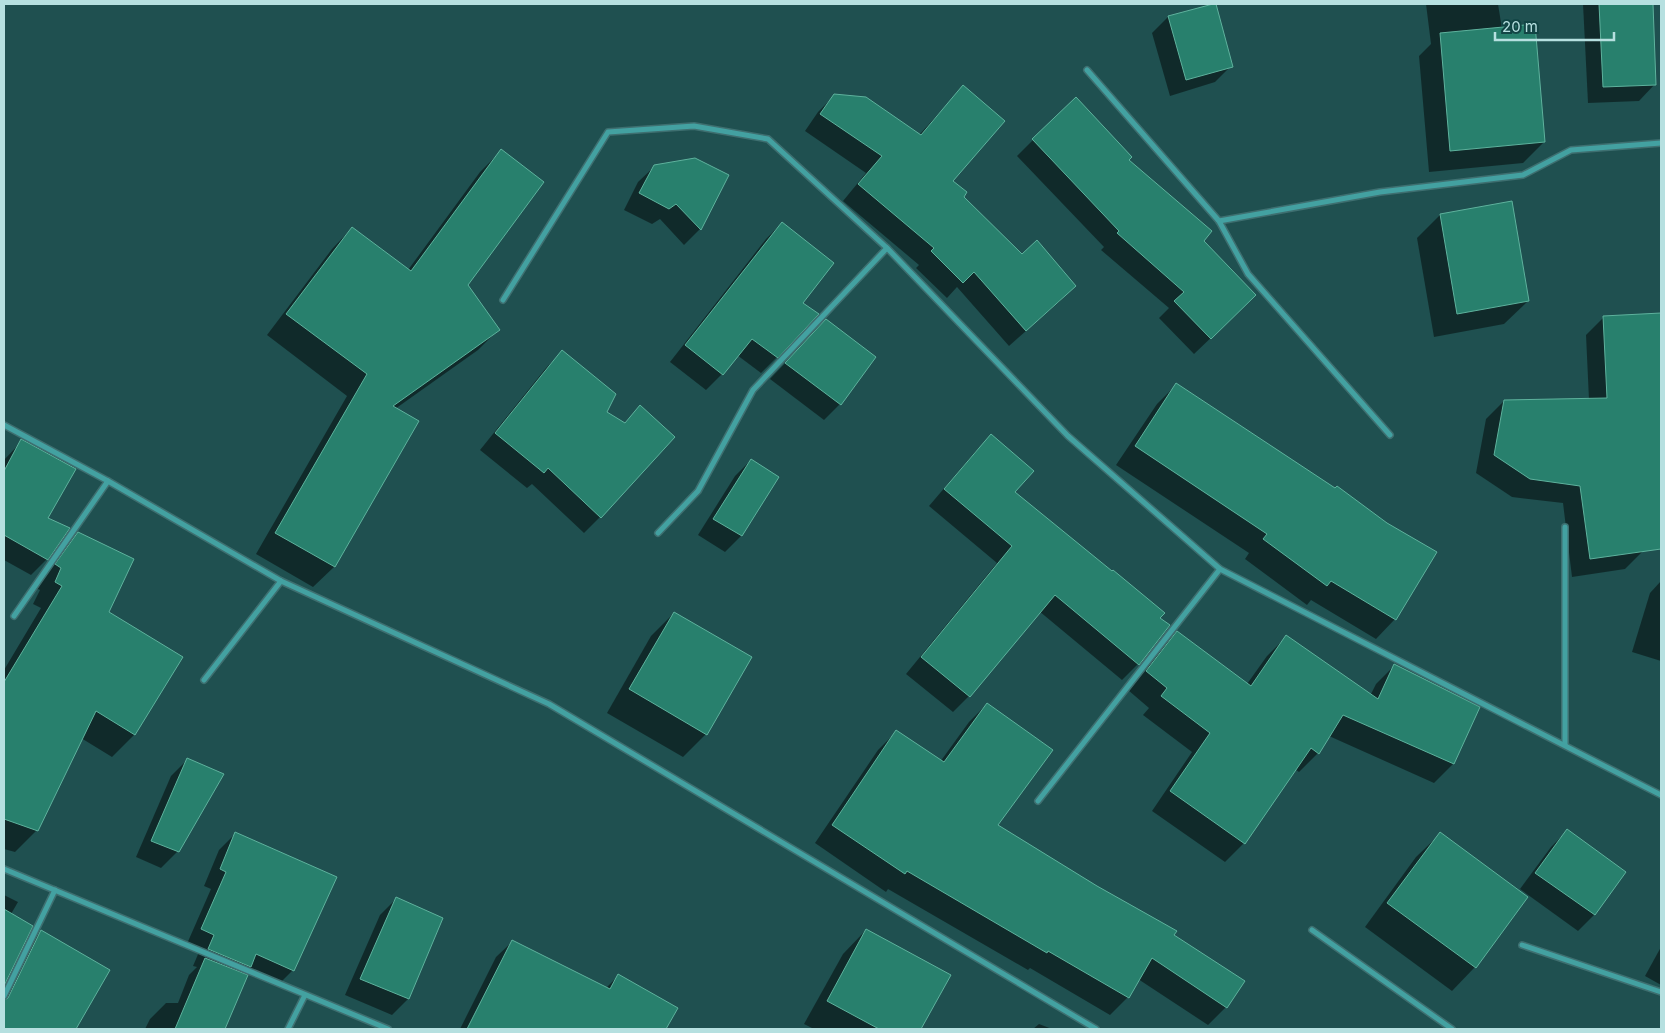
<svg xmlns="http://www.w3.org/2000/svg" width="1665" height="1033" font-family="Inter,sans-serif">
<rect width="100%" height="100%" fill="#1f5050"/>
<g fill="#0007">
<polygon points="1426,4 1498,4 1502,29 1544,142 1523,163 1429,172 1419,56 1431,44"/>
<polygon points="1583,4 1651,4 1655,84 1639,101 1588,103"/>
<polygon points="1168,17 1231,66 1215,82 1170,96 1152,33"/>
<polygon points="963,87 952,181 962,197 1022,255 1075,286 1059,302 1009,346 957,287 947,298 916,268 919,265 843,201 866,173 805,131 818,112 834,96 919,135"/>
<polygon points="1033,140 1127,160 1203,241 1239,311 1194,354 1159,318 1169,308 1101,250 1104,247 1017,156"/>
<polygon points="501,151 466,285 498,330 478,350 395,409 417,422 334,567 313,587 256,554 347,396 267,335 332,249 352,228 408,270 480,172"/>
<polygon points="655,166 728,176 700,229 684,245 660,219 652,224 624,210 638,182"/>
<polygon points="1440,215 1528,301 1504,324 1434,337 1417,238"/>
<polygon points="782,223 801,303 777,357 761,373 737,355 722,374 706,390 670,362 766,239"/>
<polygon points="1661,314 1661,486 1634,487 1643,551 1625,569 1572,577 1563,503 1512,497 1476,473 1486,419 1504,401 1589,400 1586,335 1604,317"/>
<polygon points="810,337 840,404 824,420 770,379"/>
<polygon points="562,352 605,412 624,424 640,407 600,517 584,533 532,484 527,488 480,450 546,368"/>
<polygon points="1176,385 1395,619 1376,639 1311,600 1307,605 1245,559 1249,553 1116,465 1157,404"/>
<polygon points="991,436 1013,493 1112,573 1159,618 1168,626 1138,664 1122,680 1039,611 969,696 953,712 906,674 997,563 929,506 975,452"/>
<polygon points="22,441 47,559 31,575 4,560 4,460"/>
<polygon points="751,460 778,477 741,536 725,552 698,535 735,476"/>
<polygon points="78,534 107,612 181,658 134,735 112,757 81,738 37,830 15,852 4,849 4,670 41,608 33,604 40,590 34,587 56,556"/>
<polygon points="1661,581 1661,661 1632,652 1650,593"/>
<polygon points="674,613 706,734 683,757 607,713 651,636"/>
<polygon points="1177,632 1247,684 1267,656 1286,637 1370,696 1376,684 1395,665 1478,708 1453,764 1434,783 1329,736 1318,753 1299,772 1295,769 1244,843 1225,862 1152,811 1192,752 1143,715 1149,708 1128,690 1158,651"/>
<polygon points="987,704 996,825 1173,935 1226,1007 1208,1025 1138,979 1128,997 1110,1015 1030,968 1028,970 888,889 886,892 815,843 878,750 896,732 940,762 969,722"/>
<polygon points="187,760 178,851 161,868 136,857 171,776"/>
<polygon points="1567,831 1594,915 1578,931 1520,889 1551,847"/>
<polygon points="235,834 293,970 277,986 245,972 242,974 246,976 224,1029 145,1029 150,1019 166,1003 178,1003 189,975 197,967 193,966 199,952 186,946 211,889 204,886 219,850"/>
<polygon points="1440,834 1526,897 1475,967 1452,991 1365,927 1416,857"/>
<polygon points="4,895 18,902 11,914 9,973 4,978"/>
<polygon points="396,899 442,919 408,999 392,1015 345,995 380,915"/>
<polygon points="866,930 950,975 920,1029 814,1029 804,1024 843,954"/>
<polygon points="41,932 109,971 75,1029 5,1029 20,1004 4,995 25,948"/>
<polygon points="513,941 606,988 618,976 676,1008 664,1029 460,1029 496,957"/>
<polygon points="1661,947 1661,985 1645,976"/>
<polygon points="1039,1024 1052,1029 1033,1029"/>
</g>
<g fill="#28806d" stroke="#5eb29d">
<polygon points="1213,4 1216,4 1233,67 1186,80 1168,16"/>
<polygon points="1599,4 1653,4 1656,85 1603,87"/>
<polygon points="1535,24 1545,142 1450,151 1440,33"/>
<polygon points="963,85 1005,121 953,181 967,192 964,197 1022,254 1037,240 1076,286 1026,331 974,272 963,283 931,251 934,248 858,184 882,156 820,114 834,94 866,97 921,135"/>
<polygon points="1076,97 1132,157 1129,160 1212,231 1204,241 1256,295 1211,339 1174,301 1184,292 1117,233 1119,231 1032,139"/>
<polygon points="501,149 544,182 468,285 500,330 393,406 419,421 335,567 275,533 367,374 286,314 352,227 411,271"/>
<polygon points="695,158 729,175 701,230 676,204 669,209 639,193 654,165"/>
<polygon points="1512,201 1529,301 1457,314 1440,214"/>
<polygon points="782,222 834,263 803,303 819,314 778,358 752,339 723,375 685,345"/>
<polygon points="1661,313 1661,549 1590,559 1580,486 1530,479 1494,455 1504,400 1607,398 1603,316"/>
<polygon points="826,319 876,357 841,405 785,363"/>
<polygon points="562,350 616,394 607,412 625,423 640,405 675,437 601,518 548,468 544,473 495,433"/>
<polygon points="1176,383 1335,488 1337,486 1387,523 1437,552 1396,620 1331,581 1327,586 1263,539 1267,534 1135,446"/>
<polygon points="991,434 1034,471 1015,492 1112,571 1113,570 1165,613 1160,618 1170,625 1139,665 1055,595 970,697 921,657 1012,546 944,489"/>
<polygon points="21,439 76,469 48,518 70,528 48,560 4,535 4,471"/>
<polygon points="751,459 779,477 742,536 713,519"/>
<polygon points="78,532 134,559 109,612 183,657 135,735 96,711 38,831 4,819 4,682 62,586 55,582 61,568 55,564"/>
<polygon points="674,612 752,657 707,735 629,689"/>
<polygon points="1177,631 1251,686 1286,635 1378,699 1394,664 1480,707 1454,764 1343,715 1319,754 1311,748 1245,844 1170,791 1210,733 1161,696 1167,688 1146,671"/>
<polygon points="987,703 1053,750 998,825 1097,886 1177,931 1174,935 1245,981 1227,1008 1152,958 1129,998 1048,951 1047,953 907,871 905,874 832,825 896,730 944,762"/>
<polygon points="187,758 224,774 179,852 151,841"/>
<polygon points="1567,829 1626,872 1595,915 1535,873"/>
<polygon points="235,832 337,877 294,971 256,954 251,967 208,949 214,935 201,929 226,872 220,869"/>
<polygon points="1440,832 1528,897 1476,968 1387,903"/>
<polygon points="396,897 443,918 409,999 360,979"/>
<polygon points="4,909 33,926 4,986"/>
<polygon points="866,929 951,975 921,1029 879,1029 827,1001"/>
<polygon points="41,930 110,970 76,1029 4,1029 4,1000 8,998"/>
<polygon points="512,940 610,989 618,974 678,1008 666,1029 467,1029"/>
<polygon points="205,958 248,975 225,1029 175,1029"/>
</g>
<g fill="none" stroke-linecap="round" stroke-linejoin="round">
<g stroke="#3e6f70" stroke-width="8">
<g id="minor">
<polyline points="1087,70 1219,221 1248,274 1390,435"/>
<polyline points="1219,221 1380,192 1523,175 1571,150 1661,143"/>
<polyline points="503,300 608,132 694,126 768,139 887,248 1068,436 1220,569 1661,795"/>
<polyline points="4,425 108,481 281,581 549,704 1096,1029"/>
<polyline points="658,533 698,491 753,390 887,248"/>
<polyline points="14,616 108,481"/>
<polyline points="204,680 281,581"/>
<polyline points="1565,745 1565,527"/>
<polyline points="1038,801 1220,569"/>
<polyline points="4,869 388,1029"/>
<polyline points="1312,930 1452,1029"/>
<polyline points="1522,945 1661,992"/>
<polyline points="4,996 55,890"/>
<polyline points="288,1029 305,995"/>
</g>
</g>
<use href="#minor" stroke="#43a1a1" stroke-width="5"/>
</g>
<rect width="1665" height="1033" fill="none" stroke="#b6e0e0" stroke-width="10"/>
<path d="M1495 32v8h119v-8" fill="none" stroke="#b6e0e0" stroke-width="2.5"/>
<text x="1502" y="32" font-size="15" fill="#b6e0e0" stroke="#124545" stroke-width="4" paint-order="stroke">20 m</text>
</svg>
